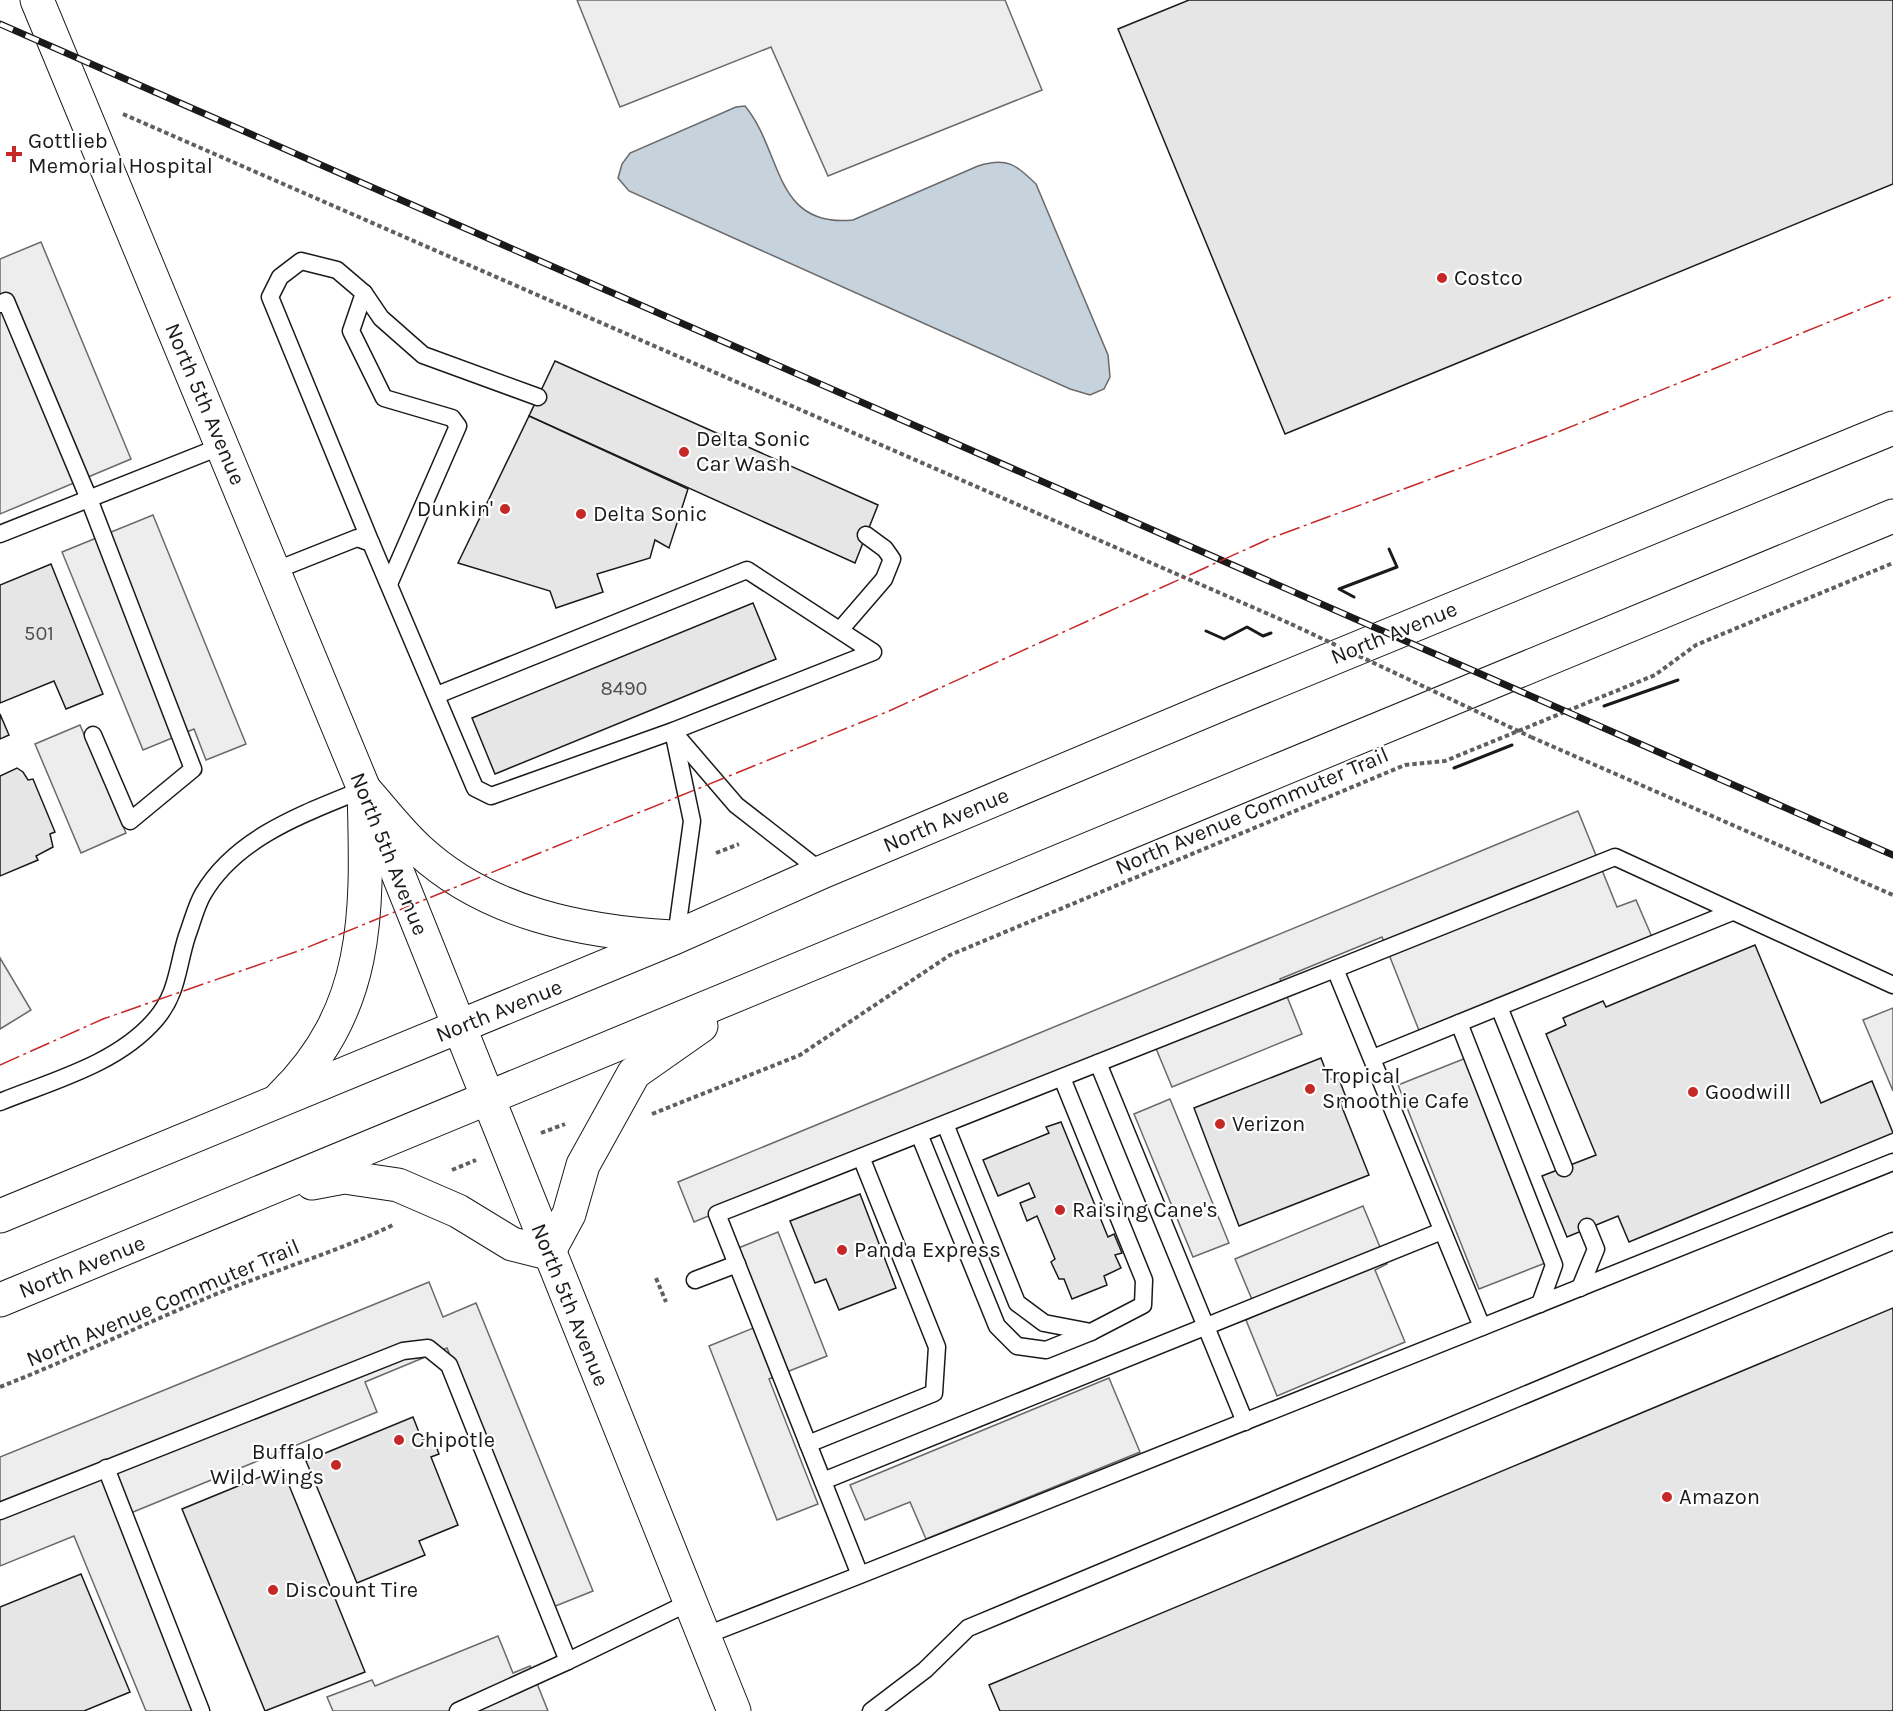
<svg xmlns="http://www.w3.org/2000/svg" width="1893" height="1711" font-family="Karla,sans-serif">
<rect width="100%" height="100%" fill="#fff"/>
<g fill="#ededed" stroke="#6a6a6a" stroke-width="1.5">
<polygon points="577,0 1005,0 1042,90 828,176 771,47 620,107"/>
<polygon points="41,242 131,459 0,514 0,259"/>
<polygon points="153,515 246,744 206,760 194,729 143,750 62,552"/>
<polygon points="80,725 126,833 81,853 35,744"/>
<polygon points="1578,811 1617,907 1636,900 1652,937 1420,1033 1382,937 1280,979 1302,1034 1172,1087 1150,1034 694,1222 678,1182"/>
<polygon points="0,958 31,1010 0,1029"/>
<polygon points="1893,1008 1893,1091 1863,1020"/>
<polygon points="1471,1056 1553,1260 1479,1289 1398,1085"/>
<polygon points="1170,1099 1229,1243 1193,1257 1134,1114"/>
<polygon points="1363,1206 1387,1264 1375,1270 1405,1342 1277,1396 1246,1320 1258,1314 1235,1259"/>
<polygon points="778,1232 827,1356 769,1379 818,1504 777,1520 709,1346 766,1323 736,1249"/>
<polygon points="429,1282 443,1317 476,1303 593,1591 553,1607 447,1348 365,1382 377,1412 121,1517 199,1711 146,1711 74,1536 0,1566 0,1457"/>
<polygon points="1109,1378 1140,1452 926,1539 910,1502 865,1520 850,1485"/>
<polygon points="498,1636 513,1673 530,1666 548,1711 333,1711 327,1697 372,1680 375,1686"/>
</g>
<path fill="#c6d2dc" stroke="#6a6a6a" stroke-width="1.5" d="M745,106C783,152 773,228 853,220L978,166C1007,157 1015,164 1036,184L1108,355L1110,377L1104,389L1090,395L1070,389L629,191L618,178L622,164L630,153L736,107Z"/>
<g fill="#e6e6e6" stroke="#1a1a1a" stroke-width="1.5">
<polygon points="1189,0 1893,0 1893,184 1285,434 1118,29"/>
<polygon points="555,361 878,505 855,563 529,416"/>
<polygon points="529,416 688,489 669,548 655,540 650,558 597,574 603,592 556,608 550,591 458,563"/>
<polygon points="51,564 103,694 66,709 54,681 0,703 0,585"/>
<polygon points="753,603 776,659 495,774 472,718"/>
<polygon points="0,714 9,735 0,739"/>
<polygon points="17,768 23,772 28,780 33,779 55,832 50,834 53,847 36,856 38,860 0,876 0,776"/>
<polygon points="1755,945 1821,1103 1872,1081 1893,1133 1629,1242 1618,1216 1567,1237 1542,1176 1596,1155 1546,1034 1566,1025 1563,1018 1603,1001 1606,1007"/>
<polygon points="1321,1058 1329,1079 1339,1079 1347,1100 1340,1102 1369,1175 1239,1226 1194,1108"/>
<polygon points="1061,1122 1108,1237 1114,1234 1122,1253 1115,1255 1121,1268 1104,1276 1107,1285 1072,1299 1064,1279 1059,1279 1051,1262 1055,1259 1037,1216 1027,1221 1020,1203 1035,1197 1029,1183 998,1196 983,1160 1049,1133 1046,1127"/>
<polygon points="860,1194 896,1288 839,1310 826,1279 815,1283 790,1221"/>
<polygon points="1893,1308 1893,1711 1000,1711 989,1685"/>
<polygon points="413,1417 422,1440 432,1436 439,1454 431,1457 458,1525 419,1541 425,1555 357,1583 306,1461"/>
<polygon points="282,1468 365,1672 265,1711 182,1509"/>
<polygon points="81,1574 130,1692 84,1711 0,1711 0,1607"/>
</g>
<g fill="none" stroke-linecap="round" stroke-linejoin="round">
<g stroke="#1a1a1a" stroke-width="19">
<g id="lane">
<polyline points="364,293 351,331 384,398 452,418 458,426 389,584"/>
<polyline points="0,304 6,301 89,499 193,769 130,821 93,735"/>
<polyline points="0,534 222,446"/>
<polyline points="371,543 270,297 280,277 301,261 337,270 364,293 381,318 423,355 538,397"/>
<polyline points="274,571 357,538 371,543 475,788 491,796 673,731 873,652 747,570 437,695"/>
<polyline points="840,630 884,579 892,559 885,549 866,535"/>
<polyline points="673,731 692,821 676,937"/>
<polyline points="675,734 736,805 822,872"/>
<polyline points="1335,969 1615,857 1893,985"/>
<polyline points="1499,1007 1564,1168"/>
<polyline points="1459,1023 1554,1265 1540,1304"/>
<polyline points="1373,1058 1732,912"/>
<polyline points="1098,1063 1245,1422"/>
<path d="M0,1102C52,1081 117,1064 155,1020C178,994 177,967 187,936C192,923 196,906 203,894C237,836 306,813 364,789"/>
<polyline points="945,1124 1017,1303 1044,1323 1091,1332 1143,1305 1144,1280 1062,1078"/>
<polyline points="919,1134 997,1326 1017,1346 1046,1350 1091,1332"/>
<polyline points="695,1280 737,1264"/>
<polyline points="1580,1288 1596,1249 1587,1227"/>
<polyline points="1482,1327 1893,1162"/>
<polyline points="808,1444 934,1393 937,1347 861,1157"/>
<polyline points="106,1468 201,1711"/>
<polyline points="823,1481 1442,1231"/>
<polyline points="0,1511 403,1351 428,1348 449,1365 568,1661 690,1602"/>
<polyline points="704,1636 860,1575 1482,1327 1335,969 717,1214 860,1575"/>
<polyline points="458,1711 568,1661"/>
<polyline points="871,1711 925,1670 968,1628 1893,1241"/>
</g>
</g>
<g stroke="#1a1a1a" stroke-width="35">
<polyline id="secondary" points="37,0 364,789 734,1711"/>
</g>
<g stroke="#1a1a1a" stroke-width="35">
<g id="primary">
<path d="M364,789C382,809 399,832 419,850C487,913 582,932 672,937"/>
<path d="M281,1097C373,1008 367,906 364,789"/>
<polyline points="312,1183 344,1177 398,1185 458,1211 512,1244 548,1253 569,1214 583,1165 634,1073 701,1026"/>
<polyline points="0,1216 676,937 822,872 1224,703 1893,428"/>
<polyline points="0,1300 1893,516"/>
</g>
</g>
<g stroke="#5f5f5f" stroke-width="4" stroke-dasharray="4.5 3" stroke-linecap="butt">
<polyline points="123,114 1291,624"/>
<polyline points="1531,737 1893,895"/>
<polyline points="716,853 739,844"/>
<polyline points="652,1114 800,1055 950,955 1405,765 1445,761 1655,675 1696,645 1893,563"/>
<polyline points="541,1133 565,1124"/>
<polyline points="452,1170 476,1160"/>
<polyline points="656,1278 666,1302"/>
<path d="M0,1387C71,1359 139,1326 209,1297C271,1271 335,1253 395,1224"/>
</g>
<use href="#lane" stroke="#fff" stroke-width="16"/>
<use href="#secondary" stroke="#fff" stroke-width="33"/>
<use href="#primary" stroke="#fff" stroke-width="33"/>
<g stroke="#1a1a1a" stroke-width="7">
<polyline id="rail" points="0,24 1893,855"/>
</g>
<use href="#rail" stroke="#fff" stroke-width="4.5" stroke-dasharray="14" stroke-linecap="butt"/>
<polyline stroke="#5f5f5f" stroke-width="4" stroke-dasharray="4.5 3" stroke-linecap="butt" points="1291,624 1531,737"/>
<g stroke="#1a1a1a" stroke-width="3">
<polyline points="1354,597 1339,589 1397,567 1389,549"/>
<polyline points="1206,631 1224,639 1247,627 1263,636 1271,633"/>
<polyline points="1604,706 1678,680"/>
<polyline points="1454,768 1512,745"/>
</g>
<polyline stroke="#c62828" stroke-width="1.5" stroke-dasharray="21 4.5 3 4.5" stroke-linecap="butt" points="0,1065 103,1019 301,950 889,711 1271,538 1558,432 1893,296"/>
</g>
<g fill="#c62828" stroke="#fff" stroke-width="2">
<path d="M11 145h6v6h6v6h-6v6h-6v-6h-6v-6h6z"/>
<circle cx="1442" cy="278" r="6"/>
<circle cx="684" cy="452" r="6"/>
<circle cx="505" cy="509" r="6"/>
<circle cx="581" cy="514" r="6"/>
<circle cx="1310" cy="1089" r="6"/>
<circle cx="1693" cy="1092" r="6"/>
<circle cx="1220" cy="1124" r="6"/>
<circle cx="1060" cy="1210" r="6"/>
<circle cx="842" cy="1250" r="6"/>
<circle cx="399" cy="1440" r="6"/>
<circle cx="336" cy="1465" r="6"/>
<circle cx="1667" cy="1497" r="6"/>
<circle cx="273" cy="1590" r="6"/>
</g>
<g text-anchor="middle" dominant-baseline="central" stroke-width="4.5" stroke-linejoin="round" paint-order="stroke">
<g font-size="20" fill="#4d4d4d">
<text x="39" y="633">501</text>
<text x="624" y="688">8490</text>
</g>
<g font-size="22" fill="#1a1a1a" stroke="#fff" text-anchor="start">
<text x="28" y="141">Gottlieb<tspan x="28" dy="25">Memorial Hospital</tspan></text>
<text x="1454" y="278">Costco</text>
<text x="696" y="439">Delta Sonic<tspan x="696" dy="25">Car Wash</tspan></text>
<text x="493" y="509" text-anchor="end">Dunkin'</text>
<text x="593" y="514">Delta Sonic</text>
<text x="1322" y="1076">Tropical<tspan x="1322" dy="25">Smoothie Cafe</tspan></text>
<text x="1705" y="1092">Goodwill</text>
<text x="1232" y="1124">Verizon</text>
<text x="1072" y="1210">Raising Cane's</text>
<text x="854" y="1250">Panda Express</text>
<text x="411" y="1440">Chipotle</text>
<text x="324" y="1452" text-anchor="end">Buffalo<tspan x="324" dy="25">Wild Wings</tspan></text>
<text x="1679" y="1497">Amazon</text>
<text x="285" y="1590">Discount Tire</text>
</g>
<g font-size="22" fill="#1a1a1a" stroke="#fff">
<text transform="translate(205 404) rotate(67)">North 5th Avenue</text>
<text transform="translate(1394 633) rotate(-22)">North Avenue</text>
<text transform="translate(1252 811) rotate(-23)">North Avenue Commuter Trail</text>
<text transform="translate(946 820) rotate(-23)">North Avenue</text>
<text transform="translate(389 854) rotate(68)">North 5th Avenue</text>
<text transform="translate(499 1011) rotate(-22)">North Avenue</text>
<text transform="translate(82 1267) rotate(-22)">North Avenue</text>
<text transform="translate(163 1303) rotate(-23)">North Avenue Commuter Trail</text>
<text transform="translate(570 1305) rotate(68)">North 5th Avenue</text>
</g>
</g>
</svg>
